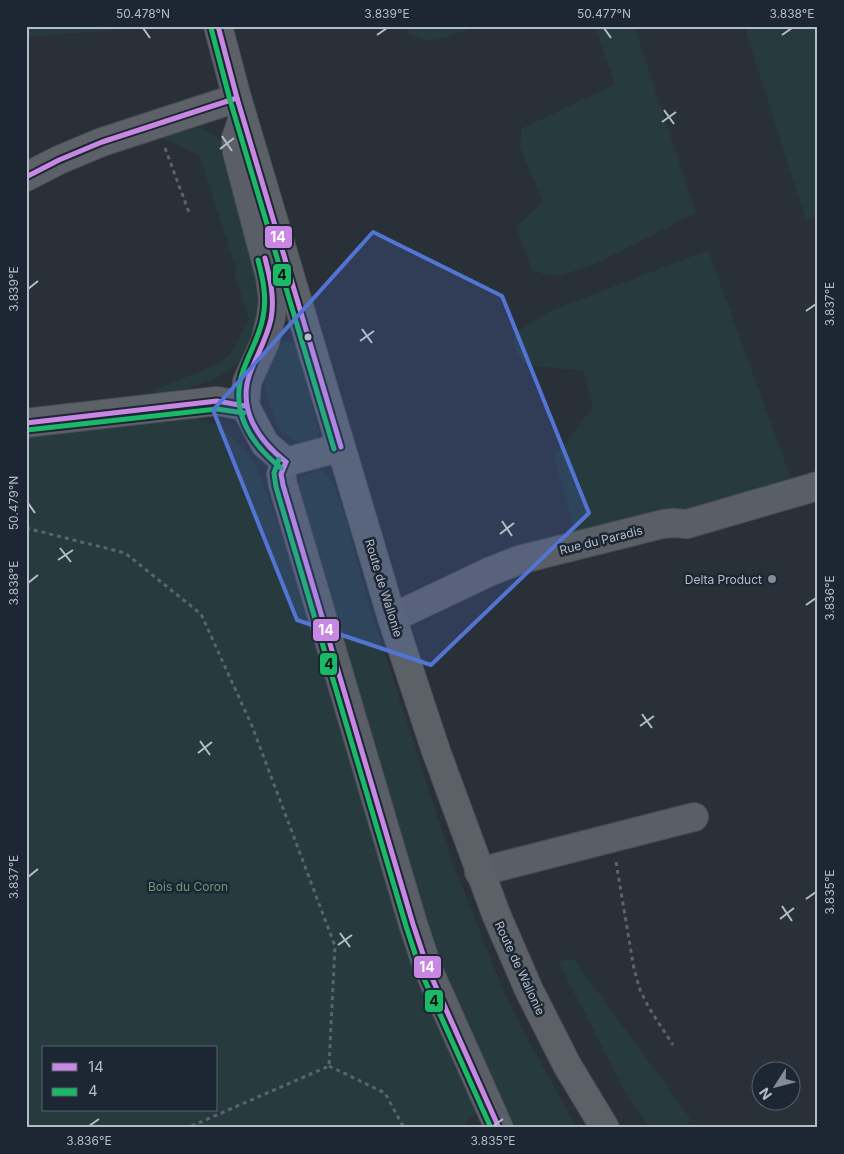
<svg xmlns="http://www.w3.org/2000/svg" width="844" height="1154" font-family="Inter,sans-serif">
<rect width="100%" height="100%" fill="#2a3038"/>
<g fill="#273a3e" fill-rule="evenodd">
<polygon points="26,26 144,26 144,28 26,37"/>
<polygon points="405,26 482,26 431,41 408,34"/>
<polygon points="595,26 634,26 696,213 593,265 561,275 547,275 532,270 516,227 543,202 520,147 521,129 615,84"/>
<polygon points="744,26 818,26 818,216 806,220"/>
<path d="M194,127C207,130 215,134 223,144L266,294L246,356L229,370L217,378L189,388L155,396L154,390L218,364L231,354L249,319L234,273L237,271L199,155L165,140L162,135Z"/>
<polygon points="708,250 794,487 577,539 554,457 593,407 583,371 526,365 518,355 513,343 519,331 548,312"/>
<polygon points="284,341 293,342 297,349 319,431 316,440 305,446 282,434 278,428 265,390 263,381 280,344"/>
<path d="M187,416L211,422L228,434L244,449L257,467L282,535L424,997L481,1113L465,1121L467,1128H26V433ZM44,1048H216V1110H44Z"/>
<path d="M319,469L327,474L334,486L342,506L366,595L455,871C470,902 480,934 493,966C517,1022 548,1075 577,1128H515L443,975L424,917L297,487L301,477Z"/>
<polygon points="575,959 581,969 690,1118 685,1128 650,1128 624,1090 558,961"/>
</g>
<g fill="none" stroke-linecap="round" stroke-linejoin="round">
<g stroke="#484c53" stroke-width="30">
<g id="minor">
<polyline points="243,118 236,138 237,152 270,277 273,300 271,317 265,342 247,382 245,406"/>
<polyline points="286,462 281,474 283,485 413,924 428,969 499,1128"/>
<polyline points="392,618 489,572 519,560 663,524 674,523 687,524 818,486"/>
<polyline points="479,872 694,817"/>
</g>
</g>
<g stroke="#484c55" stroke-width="30">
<g id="major">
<polyline points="218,26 237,98 392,618 436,751 496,914 529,990 567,1065 605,1128"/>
<polyline points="26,177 59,160 102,142 237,98"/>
<polyline points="26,423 217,401 245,406 265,444 286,462 341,447"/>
</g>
</g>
<g stroke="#5d636a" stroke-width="3" stroke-dasharray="4 4" stroke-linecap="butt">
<polyline points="165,148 190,215"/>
<polyline points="26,528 125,553 201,614 252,726 335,946 329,1066 187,1128"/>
<polyline points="616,862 634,969 640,990 649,1008 673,1045"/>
<polyline points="329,1066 385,1093 404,1128"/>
</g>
<use href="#minor" stroke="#5a5e66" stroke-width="28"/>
<use href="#major" stroke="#5c6168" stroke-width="28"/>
<g stroke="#1d2633" stroke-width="9">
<g id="bus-1">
<polyline points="218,26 237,98 341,447"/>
<polyline points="26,177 59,160 102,142 237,98"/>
<path d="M265,258C270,278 275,298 271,319C267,338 257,355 250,373C237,409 258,440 286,462"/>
<polyline points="26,423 217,401 245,406"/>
<polyline points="286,462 281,474 283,485 413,924 428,969 499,1128"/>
</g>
</g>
<g stroke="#1d2633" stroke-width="9">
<g id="bus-2">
<polyline points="211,28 230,100 334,449"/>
<path d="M258,260C263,279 267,298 263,317C260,336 249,353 243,371C229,411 251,444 281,468"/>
<polyline points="27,430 217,409 244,413"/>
<polyline points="279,459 274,473 276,487 406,926 421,972 491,1128"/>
</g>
</g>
<use href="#bus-1" stroke="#c787e3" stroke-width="5"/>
<use href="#bus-2" stroke="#1ab867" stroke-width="5"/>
</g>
<path fill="#5274d3" fill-opacity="0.2" stroke="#5274d3" stroke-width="4" stroke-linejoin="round" d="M373,232L502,296L589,513L431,665L297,620L213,410Z"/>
<path fill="none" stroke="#b4bcc9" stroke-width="2" d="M143,28L150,38M604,28L611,38M377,35L387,28M782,35L792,28M664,110L674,124M662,122L676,112M222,136L232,151M220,149L234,138M28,289L38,281M806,311L816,304M362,329L372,343M360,341L374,331M28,503L35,513M502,521L512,536M500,534L514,523M60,548L71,562M58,560L73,550M28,583L38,575M806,605L816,598M642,714L652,728M640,726L654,716M200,741L210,755M198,753L212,742M28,877L38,869M806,899L816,892M782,906L792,921M780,919L794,908M340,933L350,947M338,945L352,935M89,1126L99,1119M493,1126L503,1119"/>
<circle fill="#b4bcc9" stroke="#1d2633" stroke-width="2" cx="308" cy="337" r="4.5"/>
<circle fill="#848b96" stroke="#1d2633" stroke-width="2" cx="772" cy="579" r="5"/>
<g text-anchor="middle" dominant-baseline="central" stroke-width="5" stroke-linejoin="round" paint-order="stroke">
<g font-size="12" fill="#b4bcc9" stroke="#1d2633">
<text transform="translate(601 540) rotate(-14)">Rue du Paradis</text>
<text transform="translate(384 588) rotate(73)">Route de Wallonie</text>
<text transform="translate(520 968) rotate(65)">Route de Wallonie</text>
</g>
<g font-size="12" fill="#b4bcc9" stroke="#1d2633" text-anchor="end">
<text x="762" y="579">Delta Product</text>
</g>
<g font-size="12" fill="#6b9a76" stroke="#1d2633">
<text x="188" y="886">Bois du Coron</text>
</g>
</g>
<g stroke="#1d2633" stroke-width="2">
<rect x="264" y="225" width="29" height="24" rx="5" fill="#c787e3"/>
<rect x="272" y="263" width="20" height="24" rx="5" fill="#1ab867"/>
<rect x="312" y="618" width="28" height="24" rx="5" fill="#c787e3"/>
<rect x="319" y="652" width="19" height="24" rx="5" fill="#1ab867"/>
<rect x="413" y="955" width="29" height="24" rx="5" fill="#c787e3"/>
<rect x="424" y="989" width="20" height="24" rx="5" fill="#1ab867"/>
</g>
<g font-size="14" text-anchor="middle" font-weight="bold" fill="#fff">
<text x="278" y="242">14</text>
<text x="326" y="635">14</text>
<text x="427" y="972">14</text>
</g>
<g font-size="14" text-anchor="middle" font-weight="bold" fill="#111">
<text x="282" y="280">4</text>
<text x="329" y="669">4</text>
<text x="434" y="1006">4</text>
</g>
<rect width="844" height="1154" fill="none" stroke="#1d2633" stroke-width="55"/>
<rect x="42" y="1046" width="175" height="65" fill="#1d2633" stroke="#59626f"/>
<rect x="52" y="1063" width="25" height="8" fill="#c787e3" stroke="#59626f"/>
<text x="88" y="1072" font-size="15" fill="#b4bcc9">14</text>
<rect x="52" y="1088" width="25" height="8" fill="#1ab867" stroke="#59626f"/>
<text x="88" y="1096" font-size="15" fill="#b4bcc9">4</text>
<g transform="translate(776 1086) rotate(234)"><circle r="24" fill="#1d2633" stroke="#59626f"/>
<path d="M0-4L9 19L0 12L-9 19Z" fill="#848b96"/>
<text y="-8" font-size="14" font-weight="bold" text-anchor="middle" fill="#b4bcc9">N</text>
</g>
<rect x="28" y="28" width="788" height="1098" fill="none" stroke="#b4bcc9" stroke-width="2"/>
<g font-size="12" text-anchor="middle" fill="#b4bcc9">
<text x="143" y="18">50.478°N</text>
<text x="387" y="18">3.839°E</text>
<text x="604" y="18">50.477°N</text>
<text x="792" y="18">3.838°E</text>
<text transform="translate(14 289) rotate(-90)" y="4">3.839°E</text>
<text transform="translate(830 304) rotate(-90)" y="4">3.837°E</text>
<text transform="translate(14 503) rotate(-90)" y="4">50.479°N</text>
<text transform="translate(14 583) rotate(-90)" y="4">3.838°E</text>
<text transform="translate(830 598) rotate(-90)" y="4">3.836°E</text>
<text transform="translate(14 877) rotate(-90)" y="4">3.837°E</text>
<text transform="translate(830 892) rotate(-90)" y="4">3.835°E</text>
<text x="89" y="1145">3.836°E</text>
<text x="493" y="1145">3.835°E</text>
</g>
</svg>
